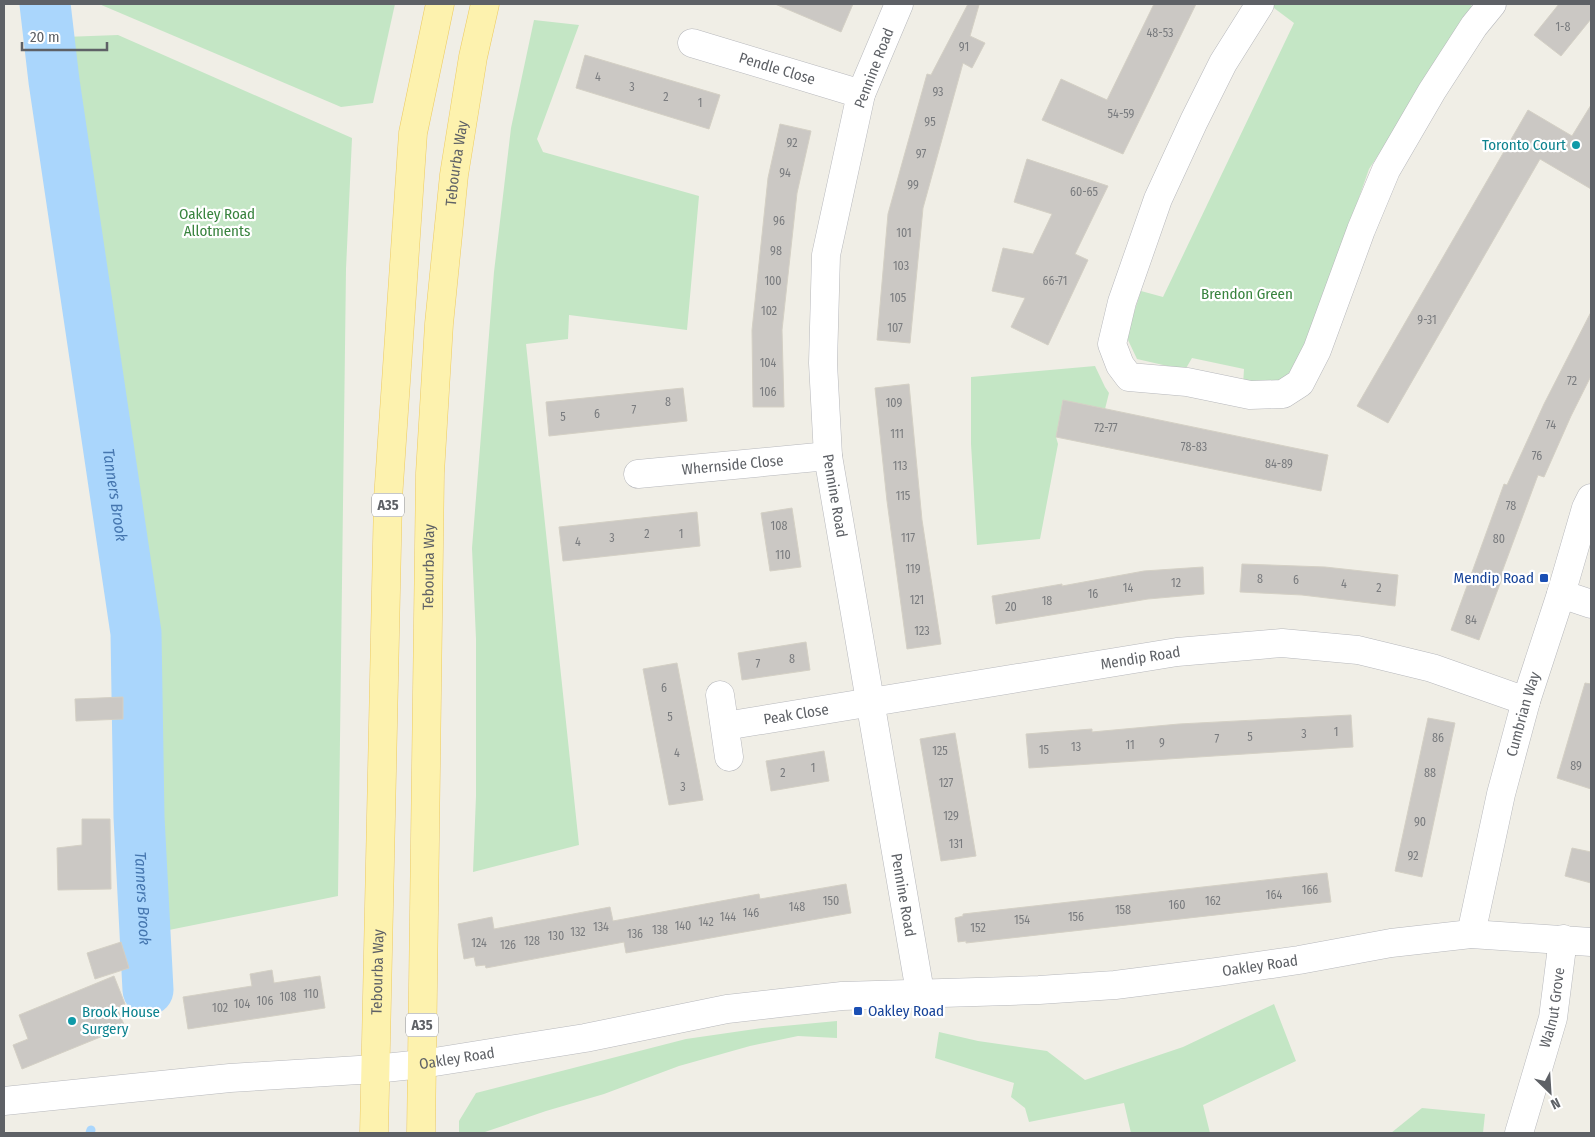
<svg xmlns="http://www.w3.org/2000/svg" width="1595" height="1137" font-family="'Fira Sans Condensed',sans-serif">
<rect width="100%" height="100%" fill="#f0eee6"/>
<g fill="#c4e6c5">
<polygon points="99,4 395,4 373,103 341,107"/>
<polygon points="1271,4 1469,4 1475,8 1369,169 1300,366 1290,380 1243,385 1244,369 1192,358 1185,370 1137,359 1128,340 1128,331 1141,291 1163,297 1294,23 1270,5"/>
<polygon points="534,20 579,25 537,139 543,152 699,196 687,330 569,315 568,339 526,344 579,845 473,872 476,796 476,639 472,548 494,272 511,128"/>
<polygon points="118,35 352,138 346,269 338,896 159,932 150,786 145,631 86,237 66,88 64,37"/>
<polygon points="1095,366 1105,387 1109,393 1105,409 1063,401 1056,437 1058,444 1040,539 977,545 971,444 971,377"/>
<polygon points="1274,1004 1296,1061 1203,1105 1210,1133 1131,1133 1124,1103 1029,1122 1025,1108 1011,1097 1014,1083 935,1058 939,1032 978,1041 1047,1051 1085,1080 1183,1047"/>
<polygon points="837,1021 837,1038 798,1036 750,1046 679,1066 604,1094 546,1111 482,1133 459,1133 459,1121 476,1093 686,1039 762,1028"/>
<polygon points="1422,1108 1485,1114 1483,1133 1391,1133"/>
</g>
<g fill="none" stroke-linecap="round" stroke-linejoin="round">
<polyline stroke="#aad6fc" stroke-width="9" points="90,1133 91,1130"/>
<path stroke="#aad6fc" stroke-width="51" id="s1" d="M45,4L54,81L136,633L139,817L148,990"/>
</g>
<g fill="#cbc8c4" stroke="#d4d0c5">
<polygon points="775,4 853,4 841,32"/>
<polygon points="968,4 979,5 970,36 985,43 972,68 963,63 923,208 910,343 877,340 888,214 901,167 927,74 931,75"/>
<polygon points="1154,4 1196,4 1123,154 1042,120 1061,79 1107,100"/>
<polygon points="1559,4 1591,4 1591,19 1561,56 1534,35"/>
<polygon points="585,55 720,95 709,129 576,88"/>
<polygon points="1591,105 1591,189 1540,159 1388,423 1357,406 1528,110 1572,136"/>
<polygon points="780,124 811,131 797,193 782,330 784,407 753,407 752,330 768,178"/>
<polygon points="1027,159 1108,186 1075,254 1088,260 1048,345 1011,327 1025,298 992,291 1003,248 1033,254 1052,214 1014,202"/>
<polygon points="1591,312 1591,376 1571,416 1544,477 1538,475 1502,572 1504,573 1479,640 1451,630 1504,484 1507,485 1544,404"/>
<polygon points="909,384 922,520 941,644 907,649 887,501 875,388"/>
<polygon points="683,388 687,421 549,436 546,402"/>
<polygon points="1063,400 1328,455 1321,491 1056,437"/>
<polygon points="792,508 801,567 770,571 761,513"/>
<polygon points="697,512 700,546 563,561 559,527"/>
<polygon points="1242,564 1325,567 1398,575 1395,606 1302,595 1240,592"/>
<polygon points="1203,567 1204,594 1148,599 996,624 992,596 1062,584 1062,586 1144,571"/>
<polygon points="806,642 810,670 742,680 738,653"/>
<polygon points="677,663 703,800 669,805 643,669"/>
<polygon points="1585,683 1591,684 1591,789 1557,778"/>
<polygon points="123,697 123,719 76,721 75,699"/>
<polygon points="1351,715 1353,747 1029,768 1026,734 1092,729 1092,732 1179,724"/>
<polygon points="1428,718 1455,723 1422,877 1395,871"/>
<polygon points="955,733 976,856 941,861 920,739"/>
<polygon points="824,751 829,781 771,791 766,761"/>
<polygon points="82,819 110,819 111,889 58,890 57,848 82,845"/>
<polygon points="1572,848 1591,852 1591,883 1565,876"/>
<polygon points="1327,873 1331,902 966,943 966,941 958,942 955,918 963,916 963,914"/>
<polygon points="846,884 851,913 626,953 624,942 486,968 485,965 476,966 474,957 464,959 458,924 492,917 494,929 610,907 613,921 759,894 760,899"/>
<polygon points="121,942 129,968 95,979 87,953"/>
<polygon points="272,970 274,983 320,976 325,1008 188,1029 183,997 252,986 250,974"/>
<polygon points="114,976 125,1004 117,1008 125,1027 22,1069 13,1045 28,1039 19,1015"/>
</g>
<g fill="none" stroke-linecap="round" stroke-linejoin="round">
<g stroke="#b7b8bc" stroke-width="29">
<g id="street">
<path id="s2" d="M899,4L861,94L826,255L823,363L828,456L920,992"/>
<polyline points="1260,4 1223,63 1194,121 1158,199 1122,302 1112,344 1120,365 1129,377 1187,382 1250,395 1283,394 1300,383 1317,350 1361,230 1386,170 1432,91 1474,26 1492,4"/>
<path id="s3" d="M692,43L861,94"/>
<path id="s4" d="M638,474L828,456"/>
<polyline points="1561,594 1591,604"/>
<polyline points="720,695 729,757"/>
<path id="s5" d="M725,726L1177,652L1282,643L1358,650L1432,668L1526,701"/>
<path id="s6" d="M1471,934L1501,794L1526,701L1561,594L1586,508L1591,498"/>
<path id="s7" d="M4,1101L230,1078L375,1069L422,1064L585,1038L727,1009L842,996L1039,990L1115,985L1217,972L1299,960L1391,943L1471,934L1591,942"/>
<path id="s8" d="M1519,1133L1553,1018L1563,939"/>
</g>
</g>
<g stroke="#edcb62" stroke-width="29">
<g id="primary">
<path id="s9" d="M374,1133L388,499L413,133L440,4"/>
<path id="s10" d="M421,1133L430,473L439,324L454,175L473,57L485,4"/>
</g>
</g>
<use href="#street" stroke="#fff" stroke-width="28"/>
<use href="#primary" stroke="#fdf2ae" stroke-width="28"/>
</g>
<g fill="#0f9aa8" stroke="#fff" stroke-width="2">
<circle cx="1576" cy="145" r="5"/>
<circle cx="72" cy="1021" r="5"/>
</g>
<g fill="#1a4fb4" stroke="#fff" stroke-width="2">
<rect x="1539" y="573" width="10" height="10" rx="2.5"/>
<rect x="853" y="1006" width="10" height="10" rx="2.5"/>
</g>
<g text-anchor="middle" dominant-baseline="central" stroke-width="4.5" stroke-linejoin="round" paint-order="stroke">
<g font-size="12" fill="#797b7e">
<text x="1563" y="27">1-8</text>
<text x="1160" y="33">48-53</text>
<text x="964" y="47">91</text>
<text x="598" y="77">4</text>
<text x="632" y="87">3</text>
<text x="938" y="92">93</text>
<text x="666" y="97">2</text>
<text x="700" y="103">1</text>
<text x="1121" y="114">54-59</text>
<text x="930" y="122">95</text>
<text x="792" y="143">92</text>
<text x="921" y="154">97</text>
<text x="785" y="173">94</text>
<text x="913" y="185">99</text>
<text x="1084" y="192">60-65</text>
<text x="779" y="221">96</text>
<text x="904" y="233">101</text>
<text x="776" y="251">98</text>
<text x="901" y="266">103</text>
<text x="773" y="281">100</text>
<text x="1055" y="281">66-71</text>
<text x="898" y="298">105</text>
<text x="769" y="311">102</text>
<text x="1427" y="320">9-31</text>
<text x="895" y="328">107</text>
<text x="768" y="363">104</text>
<text x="1572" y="381">72</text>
<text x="768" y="392">106</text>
<text x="668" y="402">8</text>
<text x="894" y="403">109</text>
<text x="634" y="410">7</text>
<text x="597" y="414">6</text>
<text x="563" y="417">5</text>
<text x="1551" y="425">74</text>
<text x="1106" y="428">72-77</text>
<text x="897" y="434">111</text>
<text x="1194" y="447">78-83</text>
<text x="1537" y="456">76</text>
<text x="1279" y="464">84-89</text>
<text x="900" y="466">113</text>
<text x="903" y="496">115</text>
<text x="1511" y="506">78</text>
<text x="779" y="526">108</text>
<text x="647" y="534">2</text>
<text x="681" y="534">1</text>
<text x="612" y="538">3</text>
<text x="908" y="538">117</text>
<text x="1499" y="539">80</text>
<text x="578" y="542">4</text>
<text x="783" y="555">110</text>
<text x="913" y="569">119</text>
<text x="1260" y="579">8</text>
<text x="1296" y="580">6</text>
<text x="1176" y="583">12</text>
<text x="1344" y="584">4</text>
<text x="1128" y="588">14</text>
<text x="1379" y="588">2</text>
<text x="1093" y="594">16</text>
<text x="917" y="600">121</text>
<text x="1047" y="601">18</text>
<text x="1011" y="607">20</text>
<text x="1471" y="620">84</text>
<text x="922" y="631">123</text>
<text x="792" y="659">8</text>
<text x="758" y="664">7</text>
<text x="664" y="688">6</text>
<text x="670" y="717">5</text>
<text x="1336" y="732">1</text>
<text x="1304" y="734">3</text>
<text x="1250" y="737">5</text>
<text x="1438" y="738">86</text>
<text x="1217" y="739">7</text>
<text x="1162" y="743">9</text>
<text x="1130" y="745">11</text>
<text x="1076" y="747">13</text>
<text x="1044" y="750">15</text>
<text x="940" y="751">125</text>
<text x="677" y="753">4</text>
<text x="1576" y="766">89</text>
<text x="813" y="768">1</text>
<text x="783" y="773">2</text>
<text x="1430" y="773">88</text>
<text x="946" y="783">127</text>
<text x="683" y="787">3</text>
<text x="951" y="816">129</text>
<text x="1420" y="822">90</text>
<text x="956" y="844">131</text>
<text x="1413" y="856">92</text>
<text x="1310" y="890">166</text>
<text x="1274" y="895">164</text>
<text x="831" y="901">150</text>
<text x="1213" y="901">162</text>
<text x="1177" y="905">160</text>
<text x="797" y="907">148</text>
<text x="1123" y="910">158</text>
<text x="751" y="913">146</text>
<text x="728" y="917">144</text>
<text x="1076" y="917">156</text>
<text x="1022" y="920">154</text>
<text x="706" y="922">142</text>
<text x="683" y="926">140</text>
<text x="601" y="927">134</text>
<text x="978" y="928">152</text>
<text x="660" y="930">138</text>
<text x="578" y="932">132</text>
<text x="635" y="934">136</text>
<text x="556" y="936">130</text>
<text x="532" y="941">128</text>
<text x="479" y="943">124</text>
<text x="508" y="945">126</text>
<text x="311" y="994">110</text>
<text x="288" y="997">108</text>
<text x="265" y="1001">106</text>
<text x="242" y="1004">104</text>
<text x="220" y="1008">102</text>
</g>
<g fill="#fff" stroke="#8e9094" stroke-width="1">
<rect x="372" y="493.5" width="32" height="23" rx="4"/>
<rect x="406" y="1013.5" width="32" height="23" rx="4"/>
</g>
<g font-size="14" font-weight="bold" fill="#5e6166">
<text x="388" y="505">A35</text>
<text x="422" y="1025">A35</text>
</g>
<g font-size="15" fill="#5e6166" stroke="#fff">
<text transform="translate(874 68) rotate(-69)">Pennine Road</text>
<text stroke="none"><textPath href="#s3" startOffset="89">Pendle Close</textPath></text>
<text stroke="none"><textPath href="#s10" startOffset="971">Tebourba Way</textPath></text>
<text stroke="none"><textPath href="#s4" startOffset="95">Whernside Close</textPath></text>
<text stroke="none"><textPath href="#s2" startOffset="504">Pennine Road</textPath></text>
<text stroke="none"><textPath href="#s10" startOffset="566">Tebourba Way</textPath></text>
<text stroke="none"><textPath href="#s5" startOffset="421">Mendip Road</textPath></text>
<text stroke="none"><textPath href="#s6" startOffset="226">Cumbrian Way</textPath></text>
<text stroke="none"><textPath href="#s5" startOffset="72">Peak Close</textPath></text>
<text stroke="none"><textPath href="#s2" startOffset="909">Pennine Road</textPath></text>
<text stroke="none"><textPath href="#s7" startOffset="1265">Oakley Road</textPath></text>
<text stroke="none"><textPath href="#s9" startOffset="161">Tebourba Way</textPath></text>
<text stroke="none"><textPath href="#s8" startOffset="130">Walnut Grove</textPath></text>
<text stroke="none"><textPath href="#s7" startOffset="455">Oakley Road</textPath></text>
</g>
<g font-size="15" fill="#0d838f" stroke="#fff" text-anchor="end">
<text x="1566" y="145">Toronto Court</text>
<text x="82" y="1012" text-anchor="start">Brook House<tspan x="82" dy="17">Surgery</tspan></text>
</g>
<g font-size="15" fill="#38833e" stroke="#fff">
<text x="217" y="214">Oakley Road<tspan x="217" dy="17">Allotments</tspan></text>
<text x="1247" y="294">Brendon Green</text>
</g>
<g font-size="15" fill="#164399" stroke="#fff" text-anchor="end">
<text x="1534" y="578">Mendip Road</text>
<text x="868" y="1011" text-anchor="start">Oakley Road</text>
</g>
<g font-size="16" font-style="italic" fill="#4576af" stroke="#fff">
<text stroke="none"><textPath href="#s1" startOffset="496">Tanners Brook</textPath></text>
<text stroke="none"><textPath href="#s1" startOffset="901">Tanners Brook</textPath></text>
</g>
</g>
<rect width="1595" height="1137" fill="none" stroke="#5e6166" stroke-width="10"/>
<g transform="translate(1550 1092) rotate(155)" stroke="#ffffff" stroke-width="4" paint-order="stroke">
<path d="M0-4L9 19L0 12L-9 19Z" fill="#5e6166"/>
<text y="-8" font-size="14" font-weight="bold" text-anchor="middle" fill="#5e6166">N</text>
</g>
<path d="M22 42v8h85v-8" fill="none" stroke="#5e6166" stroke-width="2.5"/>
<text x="30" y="42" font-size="15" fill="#5e6166" stroke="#ffffff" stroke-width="4" paint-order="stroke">20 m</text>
</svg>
